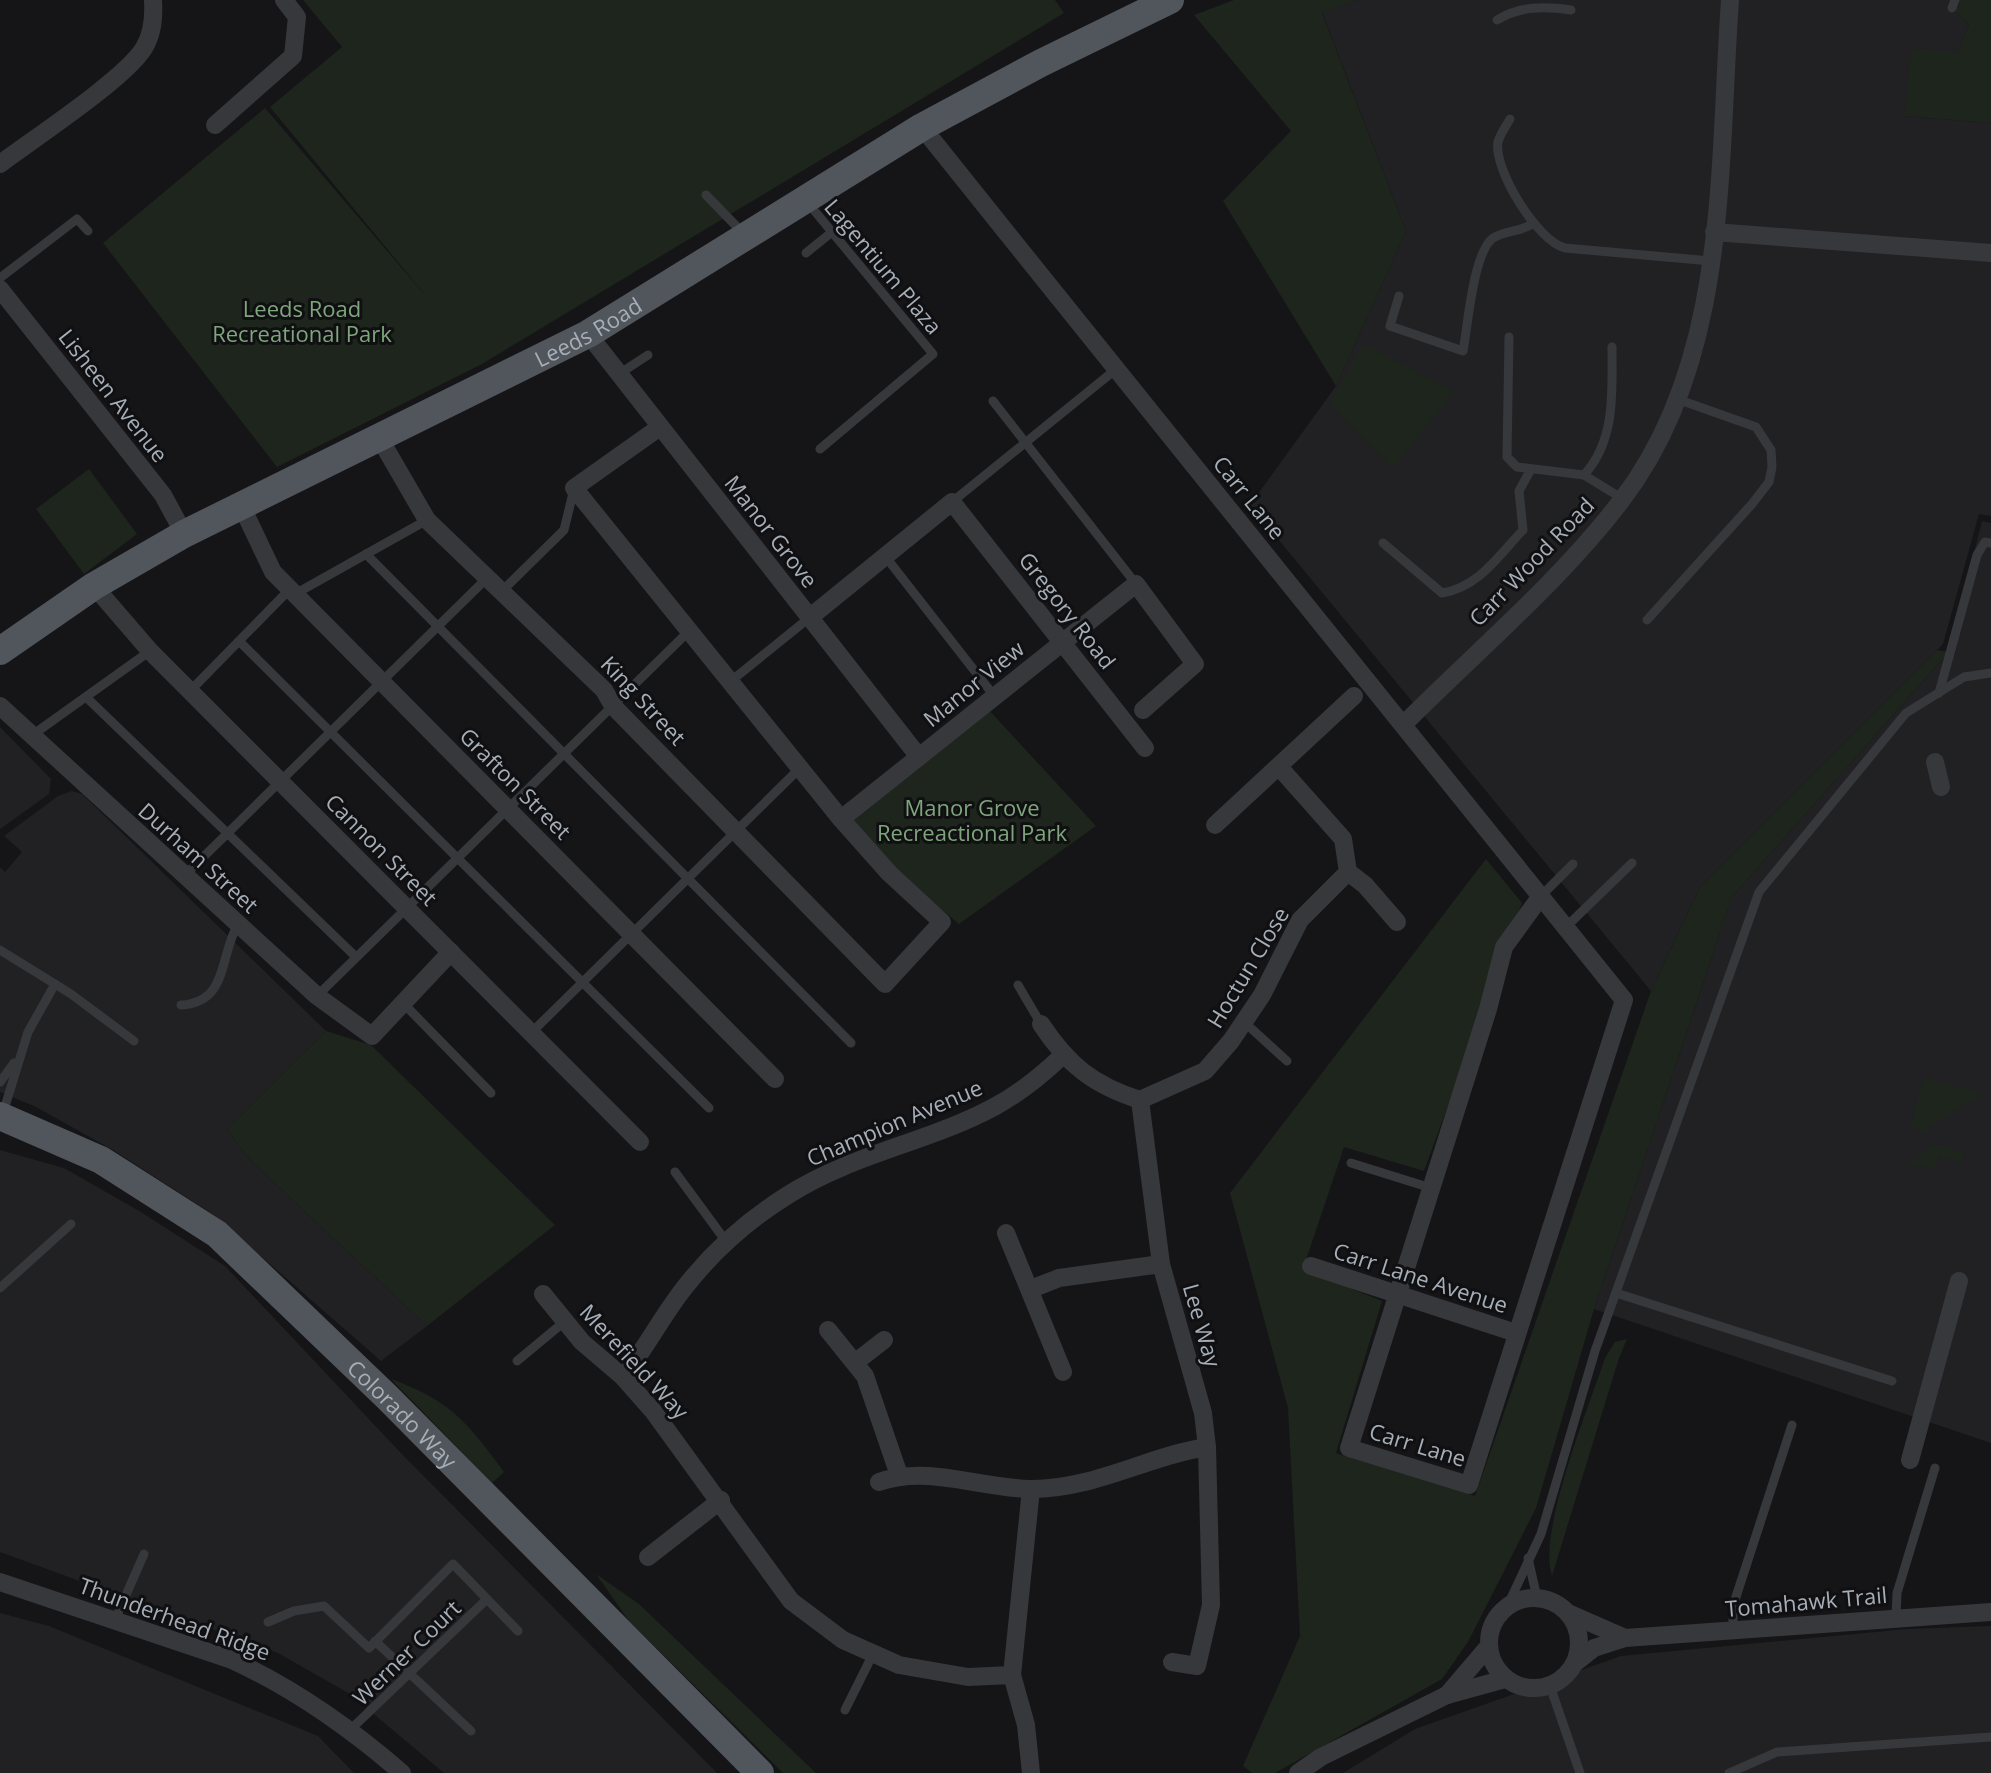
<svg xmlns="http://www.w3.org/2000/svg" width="1991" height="1773" font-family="'Open Sans',sans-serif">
<rect width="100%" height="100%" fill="#151517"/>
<g fill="#212124">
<polygon points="1358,0 1961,0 1955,12 1969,24 1958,52 1905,116 1991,123 1991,516 1979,514 1943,644 1700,887 1651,991 1250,505 1336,386 1406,231 1322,12"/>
<polygon points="1982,521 1991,523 1991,1443 1594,1309 1732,897 1949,652"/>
<polygon points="0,727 51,779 49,794 0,829"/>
<polygon points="72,791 82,794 326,1031 227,1129 249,1159 427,1326 381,1361 214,1215 113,1150 36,1107 0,1092 0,867 5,872 22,852 4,836 58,796"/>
<polygon points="0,1150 64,1168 141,1212 225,1266 398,1450 717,1773 444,1773 350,1694 278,1653 0,1552"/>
<polygon points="0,1613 49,1626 318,1736 354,1773 0,1773"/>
<polygon points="1991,1626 1991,1773 1343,1773 1415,1729 1621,1656 1907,1629"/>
</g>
<g fill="#1d251d">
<polygon points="303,0 1055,0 1064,13 482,364 277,467 103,243 265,108 430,301 270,107 342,47"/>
<polygon points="1234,0 1358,0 1322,13 1406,231 1336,386 1223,201 1291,131 1194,15"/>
<polygon points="1961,0 1991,0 1991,123 1905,116 1911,49 1958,52 1969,24 1955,12"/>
<polygon points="1364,344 1454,391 1393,468 1329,403"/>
<polygon points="89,469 137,534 84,574 36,509"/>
<polygon points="1937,650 1949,652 1732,897 1594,1309 1536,1508 1468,1642 1442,1679 1275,1773 1252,1773 1243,1766 1300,1636 1288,1408 1230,1193 1486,859 1522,903 1424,1171 1344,1147 1303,1269 1382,1301 1336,1453 1475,1496 1651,991 1700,887"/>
<polygon points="988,709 1096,826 959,924 896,871 846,819"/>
<polygon points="326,1031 371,1045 555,1225 427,1326 249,1159 227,1129"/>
<polygon points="1924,1078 1983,1093 1920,1134 1911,1123"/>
<polygon points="1934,1144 1964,1152 1961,1163 1939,1156 1935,1169 1909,1164"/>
<path d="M1627,1339L1619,1358L1552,1576C1537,1532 1589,1407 1605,1358L1615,1342Z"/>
<path d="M391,1379C451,1401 467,1422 504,1472L492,1483Z"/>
<polygon points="596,1574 639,1604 816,1773 783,1773 629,1621"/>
</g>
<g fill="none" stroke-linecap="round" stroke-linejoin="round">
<g stroke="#36383c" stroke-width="9">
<polyline points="1952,8 1955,0"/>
<path d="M1497,20C1520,6 1544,6 1571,10"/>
<path d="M1510,119C1506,126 1500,134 1498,142C1493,169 1538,242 1565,248L1711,261"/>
<polyline points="706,195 743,233"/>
<polyline points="808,203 933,354 820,449"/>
<polyline points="806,253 832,232"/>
<polyline points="0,278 77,219 88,231"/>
<path d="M1399,296L1390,326L1463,351C1468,325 1473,253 1493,238C1506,230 1521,232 1534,223"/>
<polyline points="1509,337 1507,457 1517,467 1584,475 1623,499"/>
<polyline points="619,374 648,355"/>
<polyline points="993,401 1136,584"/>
<path d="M1584,475C1616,440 1612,392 1612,347"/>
<polyline points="952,502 1115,370"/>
<path d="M1383,543L1442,593C1479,587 1498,556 1523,530L1519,491L1531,469"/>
<polyline points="366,554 851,1043"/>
<polyline points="885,556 995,697"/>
<polyline points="503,590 564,530 574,489"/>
<polyline points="295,594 427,520"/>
<polyline points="1647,620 1752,504 1769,482 1772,467 1771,450 1756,427 1677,399"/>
<polyline points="239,641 709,1108"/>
<polyline points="731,681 809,618"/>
<polyline points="190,691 290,589"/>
<polyline points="1939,693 1977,555 1985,542 1991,543"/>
<polyline points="86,697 356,957"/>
<polyline points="31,736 150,651"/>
<polyline points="184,876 487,578"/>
<polyline points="1541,896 1573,864"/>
<polyline points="1566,927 1632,863"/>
<polyline points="0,950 71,994 134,1041"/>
<polyline points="1018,985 1041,1024"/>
<polyline points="317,996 689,631"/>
<polyline points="403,1003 491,1093"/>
<path d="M181,1005C229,1002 219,956 238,924"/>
<polyline points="1243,1021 1287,1061"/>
<polyline points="531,1033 800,768"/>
<polyline points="0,1082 14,1063"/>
<polyline points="3,1113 28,1032 55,984"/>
<polyline points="1351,1163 1431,1188"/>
<polyline points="675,1172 725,1240"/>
<polyline points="0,1288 71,1224"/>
<polyline points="1616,1293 1892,1381"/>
<polyline points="517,1361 564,1322"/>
<polyline points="1528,1558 1537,1598"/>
<polyline points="1507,1607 1541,1534 1595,1351 1759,892 1906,713 1964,677 1991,673"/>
<polyline points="1896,1616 1897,1593 1935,1468"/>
<polyline points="115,1620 144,1554"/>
<polyline points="268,1622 294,1611 324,1606 369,1648 453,1564 518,1631"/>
<polyline points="1733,1632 1733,1606 1792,1425"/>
<polyline points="375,1641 471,1731"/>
<polyline points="1550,1686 1580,1773"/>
<polyline points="845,1710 872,1656"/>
<polyline points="351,1729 487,1599"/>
<polyline points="1729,1773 1777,1752 1991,1737"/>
</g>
<g stroke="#36383c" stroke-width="18">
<polyline points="215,125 293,56 297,17 284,0"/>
<path d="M922,127C1155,419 1392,708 1624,1000L1469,1485L1349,1448L1488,1009L1504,947L1541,896"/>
<path d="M0,164C33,139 125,79 144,48C153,33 154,17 153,0"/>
<polyline points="1714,232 1991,253"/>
<polyline points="0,289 163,495 184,534"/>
<polyline points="588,334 919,757"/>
<polyline points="380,439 427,520 604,690 613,706 885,984 942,922 889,873 841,819 574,488 660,427"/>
<polyline points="242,507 273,572 775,1079"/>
<polyline points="94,586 150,651 640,1142"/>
<polyline points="809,618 952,502 1145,748"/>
<polyline points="0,706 317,996 372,1036 451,952"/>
<path d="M1405,723C1476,652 1561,580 1621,501C1729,361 1718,168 1730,0"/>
<polyline points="1935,762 1941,787"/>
<polyline points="841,819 1136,584 1195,664 1143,710"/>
<polyline points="1215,825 1354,696"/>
<polyline points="1348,872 1365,885 1397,922"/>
<path d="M1041,1024C1068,1065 1093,1085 1140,1100"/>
<polyline points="1140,1100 1161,1264 1203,1413 1207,1447 1211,1605 1197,1666 1172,1662"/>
<polyline points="1140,1100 1205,1071 1231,1041 1262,995 1300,920 1348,872 1343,839 1280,768"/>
<polyline points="1006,1233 1063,1372"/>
<polyline points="1311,1266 1516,1333"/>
<polyline points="1031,1289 1059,1278 1161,1264"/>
<polyline points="543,1294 582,1342 623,1377 653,1411 791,1601 843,1640 899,1665 968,1677 1012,1675"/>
<polyline points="828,1330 865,1376 899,1475"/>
<polyline points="857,1361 884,1340"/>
<path d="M623,1377C646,1348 662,1316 685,1287C714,1250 748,1220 788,1195C852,1154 929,1142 994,1107C1020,1093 1041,1076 1062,1056"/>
<polyline points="1910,1460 1959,1281"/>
<path d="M879,1482C929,1465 979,1488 1030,1489C1092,1490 1148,1456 1207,1447"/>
<polyline points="648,1557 721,1500"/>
<path d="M0,1582L232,1660C295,1689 350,1728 402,1773"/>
<circle cx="1534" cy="1643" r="45"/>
<polyline points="1568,1613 1625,1638"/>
<polyline points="1575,1663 1594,1648 1625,1638 1991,1612"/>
<polyline points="1447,1695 1488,1647"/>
<polyline points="1031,1773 1026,1725 1012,1675 1031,1489"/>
<polyline points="1298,1773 1321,1757 1447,1695 1505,1679"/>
</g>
<g stroke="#51555c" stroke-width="28">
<path id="s1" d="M0,651L94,586L184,534L588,334L922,127L1041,63L1170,0"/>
<path id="s2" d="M0,1116L101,1160L217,1234L387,1397L760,1773"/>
</g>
</g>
<g text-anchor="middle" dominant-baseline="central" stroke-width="6" stroke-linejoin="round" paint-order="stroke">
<g font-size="22" fill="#a6aeb8" stroke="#101012">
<text transform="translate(884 266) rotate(50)">Lagentium Plaza</text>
<text stroke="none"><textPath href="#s1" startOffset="670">Leeds Road</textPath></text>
<text transform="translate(114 395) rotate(52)">Lisheen Avenue</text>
<text transform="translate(1250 497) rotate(51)">Carr Lane</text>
<text transform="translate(772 531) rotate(52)">Manor Grove</text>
<text transform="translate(1531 561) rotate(-46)">Carr Wood Road</text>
<text transform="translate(1068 610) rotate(52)">Gregory Road</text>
<text transform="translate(973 683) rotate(-39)">Manor View</text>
<text transform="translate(644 700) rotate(47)">King Street</text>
<text transform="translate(516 783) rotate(45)">Grafton Street</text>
<text transform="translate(382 849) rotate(45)">Cannon Street</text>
<text transform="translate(199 857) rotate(42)">Durham Street</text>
<text transform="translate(1247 967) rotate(-59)">Hoctun Close</text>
<text transform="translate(894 1122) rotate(-23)">Champion Avenue</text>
<text transform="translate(1421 1277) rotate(18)">Carr Lane Avenue</text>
<text transform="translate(1203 1325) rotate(74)">Lee Way</text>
<text transform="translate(635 1361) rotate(47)">Merefield Way</text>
<text stroke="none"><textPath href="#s2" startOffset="506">Colorado Way</textPath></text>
<text transform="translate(1418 1444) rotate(17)">Carr Lane</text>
<text transform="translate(1806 1601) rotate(-5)">Tomahawk Trail</text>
<text transform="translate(175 1618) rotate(20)">Thunderhead Ridge</text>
<text transform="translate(406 1652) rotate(-44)">Werner Court</text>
</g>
<g font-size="22" fill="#7ea57b" stroke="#101012">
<text x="302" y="308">Leeds Road<tspan x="302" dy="25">Recreational Park</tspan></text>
<text x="972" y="807">Manor Grove<tspan x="972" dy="25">Recreactional Park</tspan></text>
</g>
</g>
</svg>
